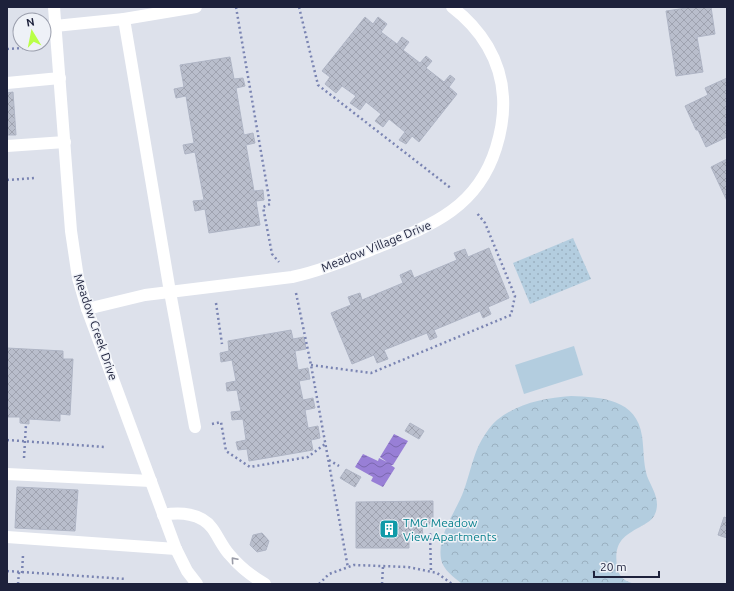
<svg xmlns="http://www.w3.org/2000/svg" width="734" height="591" font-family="Ubuntu,sans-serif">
<defs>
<pattern id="forest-crowns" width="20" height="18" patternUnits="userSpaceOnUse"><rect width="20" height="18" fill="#b3cddf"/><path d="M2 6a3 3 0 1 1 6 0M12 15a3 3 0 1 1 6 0" fill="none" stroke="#9ab0c0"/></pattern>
<pattern id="park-dots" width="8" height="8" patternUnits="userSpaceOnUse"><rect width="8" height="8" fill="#b3cddf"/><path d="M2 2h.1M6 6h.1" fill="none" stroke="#9ab0c0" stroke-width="1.8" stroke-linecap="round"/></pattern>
<pattern id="water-waves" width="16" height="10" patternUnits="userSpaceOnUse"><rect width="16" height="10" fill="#987fd6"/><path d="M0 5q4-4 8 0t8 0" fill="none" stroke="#7b68af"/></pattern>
<pattern id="building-cross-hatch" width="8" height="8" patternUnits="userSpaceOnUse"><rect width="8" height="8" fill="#b9becc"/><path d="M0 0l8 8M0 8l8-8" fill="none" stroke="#9fa3b0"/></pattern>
</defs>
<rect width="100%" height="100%" fill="#dde1eb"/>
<path fill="url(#forest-crowns)" d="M571,396C601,397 637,399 642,436C644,449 643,463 647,476C652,489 662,501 654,516C651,521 645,524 640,527C621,537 614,544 617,567C619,578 626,582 636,584H462C454,577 443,570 441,559C437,535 456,512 464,490C469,476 472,461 478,447C483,437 489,427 497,420C518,403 545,398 571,396Z"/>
<polygon fill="url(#park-dots)" points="573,238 591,279 530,304 513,263"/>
<polygon fill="#b3cddf" points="574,346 583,375 524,394 515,365"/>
<polygon fill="url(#water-waves)" points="394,434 408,441 393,465 391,465 395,468 383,487 371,481 373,477 355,467 363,454 378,461 379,458 387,462 380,457"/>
<g fill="url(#building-cross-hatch)" stroke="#afb5c5">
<polygon points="693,7 711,7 715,34 697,37 703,72 676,76 666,11"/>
<polygon points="365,17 373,24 378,17 387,24 381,32 397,44 402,37 409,42 403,50 420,63 426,56 432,61 426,68 444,82 450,75 455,79 449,87 457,94 419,142 412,136 406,144 399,140 405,132 389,119 383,127 375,121 381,114 366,102 360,110 350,103 356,96 342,86 336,93 325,84 330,77 322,71"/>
<polygon points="230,57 234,79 243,78 245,86 236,88 244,135 253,133 255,143 246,145 254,191 263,190 264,200 256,201 260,225 209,233 205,209 195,211 193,201 204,200 195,152 185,154 183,145 194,143 186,96 176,98 174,89 184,87 180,65"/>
<polygon points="727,78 727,137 706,147 698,130 696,130 685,106 708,95 705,88"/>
<polygon points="13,92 16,135 7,135 7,93"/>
<polygon points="727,159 727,201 711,167"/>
<polygon points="489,248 509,298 488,307 491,314 483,318 480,311 434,330 437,337 430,340 427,333 384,350 388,359 377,363 374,355 352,364 331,313 351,305 348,297 360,293 362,300 403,283 400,275 411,270 414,278 457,260 454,253 465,249 468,257"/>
<polygon points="291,330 293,339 304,337 306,349 295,351 298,370 308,368 310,379 299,381 303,400 313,398 315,408 305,410 308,428 318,426 320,438 311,440 313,450 249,461 247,449 238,450 236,442 246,440 243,419 232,420 231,412 241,411 237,390 227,391 226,383 236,381 232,360 221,362 220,353 229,351 228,341"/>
<polygon points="7,348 63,351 63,359 73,359 70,415 60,414 60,421 29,419 29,424 20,423 20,417 7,417"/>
<polygon points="410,423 424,431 419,439 405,431"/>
<polygon points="346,469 361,477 355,487 340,478"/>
<polygon points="17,487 78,490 75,531 15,528"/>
<polygon points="433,501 433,524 422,524 423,539 409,539 409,548 356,548 356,502"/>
<polygon points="724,517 727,518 727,538 718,535"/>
<polygon points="262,533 269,541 266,550 257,552 250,545 253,535"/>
</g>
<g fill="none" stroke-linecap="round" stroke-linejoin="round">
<g stroke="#7a84b2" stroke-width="2.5" stroke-dasharray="2 3" stroke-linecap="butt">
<polyline points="236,7 270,204 263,207 272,254 279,262"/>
<polyline points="299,7 318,85 452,189"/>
<polyline points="7,49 23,48"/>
<polyline points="7,180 35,178"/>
<polyline points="296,293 311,365 348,568"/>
<polyline points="216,303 222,344"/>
<polyline points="311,365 371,373 511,315 515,296 485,223 476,212"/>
<polyline points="212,424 221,422 226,451 250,467 308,457 325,444"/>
<polyline points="7,440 105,447"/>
<polyline points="24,458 26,424"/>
<polyline points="329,460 339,466"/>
<polyline points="430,533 431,572"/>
<polyline points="7,571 126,579"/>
<polyline points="22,573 23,555"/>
<polyline points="18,584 19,572"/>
<polyline points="319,584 329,574 354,565 408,567 437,573 452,584"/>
<polyline points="382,584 383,566"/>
</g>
<g stroke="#fff" stroke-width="12">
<polyline points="54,7 71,231 78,278 87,309 176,549 187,571 197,584"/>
<polyline points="124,19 170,292 195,427"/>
<polyline points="55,26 124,19 196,7"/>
<polyline points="7,83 60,78"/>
<polyline points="7,146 65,142"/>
<path d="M87,309L145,295L292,277C321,271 348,259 376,248C430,226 477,209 496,148C501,132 504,113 503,97C501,60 481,29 452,7"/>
<polyline points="7,474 151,481"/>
<path d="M163,515C180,512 201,513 212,528C218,536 222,546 229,554C239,566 251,576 265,584"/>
<polyline points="7,537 176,549"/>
</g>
</g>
<defs><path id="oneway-chevron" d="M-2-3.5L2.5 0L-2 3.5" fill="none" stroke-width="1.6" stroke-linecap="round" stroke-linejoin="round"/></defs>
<use stroke="#999ba7" href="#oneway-chevron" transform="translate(234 560) rotate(-131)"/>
<defs>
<g id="building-square" transform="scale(1)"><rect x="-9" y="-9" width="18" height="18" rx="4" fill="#0f9aa8" stroke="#eef1f7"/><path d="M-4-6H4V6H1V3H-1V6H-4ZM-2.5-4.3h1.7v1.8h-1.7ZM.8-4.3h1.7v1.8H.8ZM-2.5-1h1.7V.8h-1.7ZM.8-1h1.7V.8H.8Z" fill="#fff"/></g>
</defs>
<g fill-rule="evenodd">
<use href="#building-square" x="389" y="529"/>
</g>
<g text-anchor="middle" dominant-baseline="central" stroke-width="3" stroke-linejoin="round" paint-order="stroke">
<g font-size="12" fill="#1d213b" stroke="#eef1f7">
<text transform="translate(376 246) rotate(-22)">Meadow Village Drive</text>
<text transform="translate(96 327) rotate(71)">Meadow Creek Drive</text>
</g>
<g font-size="12" fill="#0d838f" stroke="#eef1f7" text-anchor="start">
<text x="403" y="522">TMG Meadow<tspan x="403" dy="14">View Apartments</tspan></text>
</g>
</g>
<rect width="734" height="591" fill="none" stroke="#1d213b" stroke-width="16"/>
<g transform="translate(32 32) rotate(350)"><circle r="19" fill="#eef1f7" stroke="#9a9eac"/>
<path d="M0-3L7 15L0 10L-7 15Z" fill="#b9ff47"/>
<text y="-6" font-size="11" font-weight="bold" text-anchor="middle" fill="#1d213b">N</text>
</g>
<path d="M594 571v6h65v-6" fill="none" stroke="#1d213b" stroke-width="2"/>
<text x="600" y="571" font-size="12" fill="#1d213b" stroke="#eef1f7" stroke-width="3" paint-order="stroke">20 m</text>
</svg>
